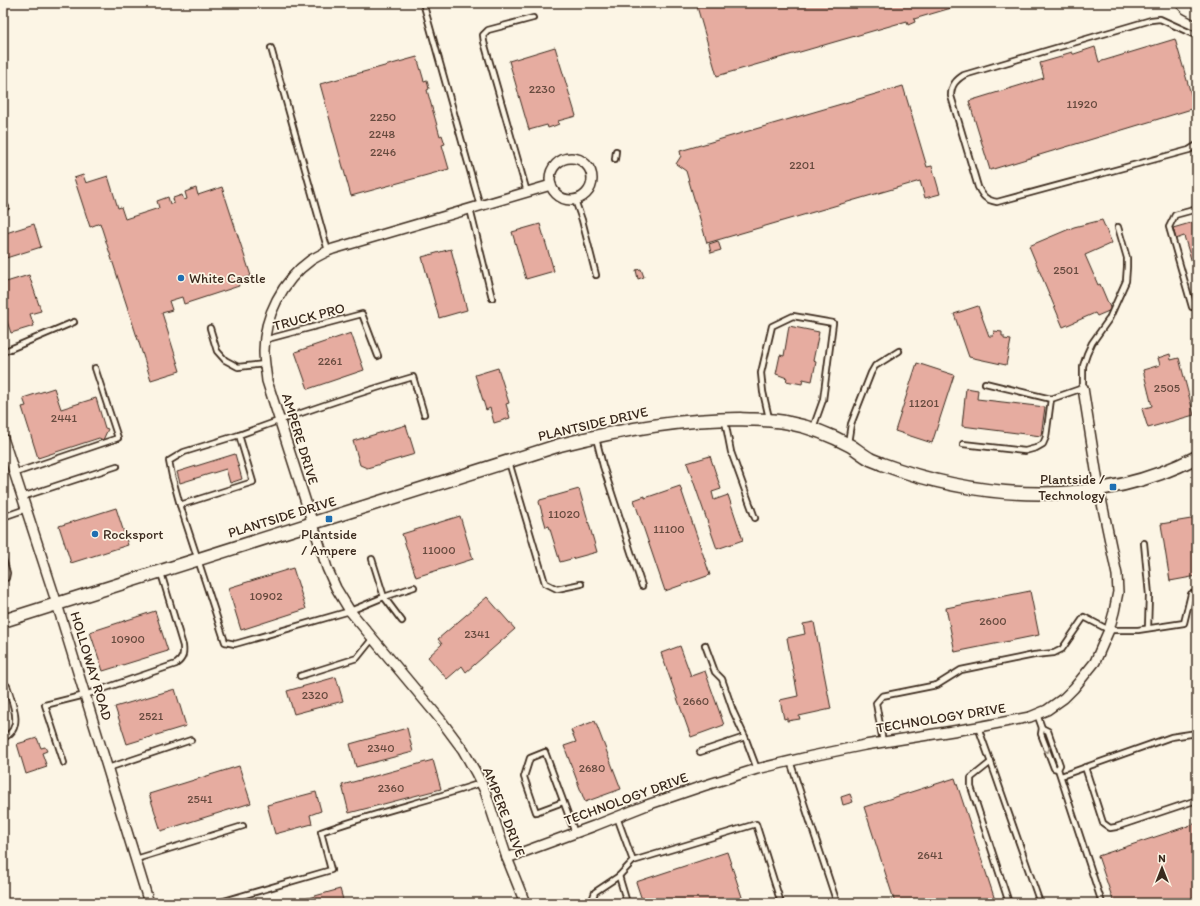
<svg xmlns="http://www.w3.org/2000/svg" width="1200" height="906" font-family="Itim,sans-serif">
<rect width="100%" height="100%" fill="#fcf5e5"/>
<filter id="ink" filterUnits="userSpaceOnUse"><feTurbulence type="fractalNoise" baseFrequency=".025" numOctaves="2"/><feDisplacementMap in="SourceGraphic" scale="8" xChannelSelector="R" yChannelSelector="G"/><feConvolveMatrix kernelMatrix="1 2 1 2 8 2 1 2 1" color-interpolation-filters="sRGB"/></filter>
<g filter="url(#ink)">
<g fill="#e6aca0" stroke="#3b2a1e">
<polygon points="696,3 968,3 914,19 915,22 908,25 907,21 717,76"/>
<polygon points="1175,39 1195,108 990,170 969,101 1044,78 1040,63 1061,57 1063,57 1062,55 1072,52 1073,54 1074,54 1095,47 1099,62"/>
<polygon points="555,47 576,116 558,121 559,124 554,126 548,128 547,125 529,130 509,61"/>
<polygon points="417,57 424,81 427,80 429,89 427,90 440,136 442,135 445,144 442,145 449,169 351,196 320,84"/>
<polygon points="903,86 927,167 932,166 940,194 925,198 920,181 707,243 686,171 676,164 681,156 680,151"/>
<polygon points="83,175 86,183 108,176 118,208 121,207 125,219 159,208 157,201 168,197 170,204 174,203 173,198 182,195 184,200 187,199 185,192 196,188 198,195 222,187 251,276 237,280 239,286 184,304 182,297 169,301 172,310 162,313 180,371 151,380 100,223 90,227 74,178"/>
<polygon points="1102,220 1112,243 1085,255 1098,285 1100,284 1111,310 1097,316 1095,313 1063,327 1029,246 1074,227"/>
<polygon points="1197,221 1197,279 1184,236 1176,239 1173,228"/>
<polygon points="34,224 41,247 3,259 3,234"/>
<polygon points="540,224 554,271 526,279 512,232"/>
<polygon points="718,241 721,250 711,253 709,244"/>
<polygon points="451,249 467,310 439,318 422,257"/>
<polygon points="641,269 644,277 638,279 636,270"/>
<polygon points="29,275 41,311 30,314 34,326 11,333 3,310 3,283"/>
<polygon points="978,306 989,336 993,336 994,331 1002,332 1002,336 1004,336 1004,339 1011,340 1006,365 969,357 954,314"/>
<polygon points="789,326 819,332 813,361 816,362 812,381 803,379 802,384 786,381 787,378 776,374 780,355 784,356"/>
<polygon points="351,333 364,370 308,389 295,352"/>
<polygon points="1170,354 1171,360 1179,358 1194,415 1148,428 1142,409 1152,406 1143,370 1160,365 1158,358"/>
<polygon points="917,363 954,375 932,443 895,431"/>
<polygon points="498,368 509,403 506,404 510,418 494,423 490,408 486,410 475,375"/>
<polygon points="54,388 61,409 96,398 105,428 108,429 103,440 99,438 38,458 22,407 26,406 23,398"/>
<polygon points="966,388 978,390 977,399 1045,407 1041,436 962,426"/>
<polygon points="406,425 415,454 367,468 360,465 353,441"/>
<polygon points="235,454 242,479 230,483 226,469 180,483 177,472"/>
<polygon points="710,456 721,489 712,492 714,500 728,495 743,540 717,549 687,463"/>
<polygon points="680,486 710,575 665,591 634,500 645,496 645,498"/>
<polygon points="579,489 597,552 560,562 549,526 546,527 539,502 540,500"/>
<polygon points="116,508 128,545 71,563 59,526"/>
<polygon points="460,516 473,559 416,577 402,534"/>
<polygon points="1197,518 1197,576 1170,581 1161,524"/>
<polygon points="293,568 306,609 241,630 228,588"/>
<polygon points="1030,591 1039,635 955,652 946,608"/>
<polygon points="487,597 515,629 466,672 462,666 447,679 428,657 442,644 438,639"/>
<polygon points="155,611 168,651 103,671 90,632"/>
<polygon points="814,622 831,709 799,716 800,719 787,721 787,718 784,719 780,700 798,696 787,638 805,634 803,624"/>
<polygon points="680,646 691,676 705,671 724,725 691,737 661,653"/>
<polygon points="336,677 343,701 294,714 287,691"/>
<polygon points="175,689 186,726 127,744 115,707"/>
<polygon points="595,721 621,789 585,802 564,746 576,742 571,730"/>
<polygon points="407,728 413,752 356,767 350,744"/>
<polygon points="37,738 41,748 45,747 47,751 42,753 47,767 26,774 17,744"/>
<polygon points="433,760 441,789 349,813 342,785"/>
<polygon points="239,766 251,803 161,831 149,794"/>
<polygon points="955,778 996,903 895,903 864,807"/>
<polygon points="316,792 321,811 310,815 312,824 275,834 267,805"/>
<polygon points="850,794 853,802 843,805 841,797"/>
<polygon points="1197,823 1197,903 1114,903 1098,856"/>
<polygon points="727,852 744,903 643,903 636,882"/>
<polygon points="340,889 344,903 290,903"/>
</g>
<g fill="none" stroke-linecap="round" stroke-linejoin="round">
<g stroke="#3b2a1e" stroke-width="8">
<g id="service">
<polyline points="424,6 480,206"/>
<path d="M1197,34H1193L1160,19L1151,20L964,75C956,80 951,85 951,96L978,187C983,197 986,200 997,202L1189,150L1197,145"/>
<polyline points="271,48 328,251"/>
<polyline points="615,159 616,151"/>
<polyline points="527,192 484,42 483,35 488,30 533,18"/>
<polyline points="575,200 582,220 596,275"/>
<polyline points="3,208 6,207"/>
<polyline points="470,209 492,298"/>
<polyline points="1197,209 1175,215 1169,227 1192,307 1197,305"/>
<polyline points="210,328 217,351 225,360 238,367 265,364"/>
<polyline points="264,340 362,314 378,356"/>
<polyline points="3,352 74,322"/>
<polyline points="985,383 1051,399 1083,388 1083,366 1087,354 1092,343 1109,319 1126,281 1127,267 1127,258 1118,227"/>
<polyline points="769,418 763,392 761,373 772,326 793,316 833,323 823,400 813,428"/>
<polyline points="725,421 731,452 755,518"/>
<polyline points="596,438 603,466 642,586"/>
<polyline points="848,443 851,424 871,373 875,366 899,351"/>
<polyline points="963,444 1025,451 1036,448 1043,444 1046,437 1051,399"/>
<polyline points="509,462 545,583 557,589 581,584"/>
<polyline points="15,473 118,438 95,368"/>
<polyline points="22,497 117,466"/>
<polyline points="180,505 172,476 169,461 184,452 239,435"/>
<polyline points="3,517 26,509"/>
<polyline points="1144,543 1149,595 1148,628"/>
<polyline points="3,559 7,573 6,578 3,579"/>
<polyline points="372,559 384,597 402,621"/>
<path d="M414,587L384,597L350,611L235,644L225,642L180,505L253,482L239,435C297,414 354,394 413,377L424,414"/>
<polyline points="705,645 715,672 722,679 733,711 745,737"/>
<polyline points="300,676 357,658 373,638"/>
<path d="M3,687L7,686C12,702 25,729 3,738"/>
<polyline points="1037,714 1042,728 1041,734 1054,768 1058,769"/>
<polyline points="978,727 995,774 1040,903"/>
<polyline points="1042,728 1048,731 1060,765 1058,769 1102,903"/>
<polyline points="883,742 876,703 882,696 937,685 961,670 1034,655 1054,653 1062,649 1084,617 1109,630 1138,630 1184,623 1191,594 1197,593"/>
<polyline points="700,752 745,737 757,769"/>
<polyline points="790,761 837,903"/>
<polyline points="991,762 971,778 971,787 1009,903"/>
<path d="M64,763L45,705L85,695L176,664C183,659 184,654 183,646L161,573"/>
<polyline points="1085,767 1103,823 1110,828 1116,827 1197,800"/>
<polyline points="108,768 191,740"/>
<polyline points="1061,776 1171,737 1197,733"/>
<polyline points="563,802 536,812 524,777 530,758 545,752 575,833"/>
<polyline points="617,817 633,861 756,824 781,903"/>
<polyline points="136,859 243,826"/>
<polyline points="619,876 627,903"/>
<path d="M217,903L331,870L321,832C373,813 428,801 481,783"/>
<polyline points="591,903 595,892 619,876 633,861"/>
</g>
</g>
<g stroke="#3b2a1e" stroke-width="12">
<g id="minor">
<polyline points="1180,3 1186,9 1197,15"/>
<circle cx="571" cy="179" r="21"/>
<polyline points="3,438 57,604 149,903"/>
<polyline points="507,858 594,826 647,805 703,786 757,769 812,756 865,745 978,727 1030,717 1047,710 1064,698 1074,688 1095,662 1109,630 1114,612 1118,592 1117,575 1099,489 1083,388"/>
<path d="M525,903L507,858L485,791L476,773L463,750L440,719L350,611L336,588L327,568L267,381C266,371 264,361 264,351C264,316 283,280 311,260C318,256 325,252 333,249L551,185"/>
</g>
</g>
<g stroke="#3b2a1e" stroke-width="15">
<path id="tertiary" d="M3,621L560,445C619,430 679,419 740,419C756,420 773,419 789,423C811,427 831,435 851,446C857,450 863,455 870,459C874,461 878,462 882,464C982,501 1100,508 1197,457"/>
</g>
<use href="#service" stroke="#fcf5e5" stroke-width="4.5"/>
<use href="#minor" stroke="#fcf5e5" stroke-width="9"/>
<use href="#tertiary" stroke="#fcf5e5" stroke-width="12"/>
</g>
<defs><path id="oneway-chevron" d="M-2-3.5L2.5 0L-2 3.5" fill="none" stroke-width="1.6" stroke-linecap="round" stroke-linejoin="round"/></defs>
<use stroke="#9c9082" href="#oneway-chevron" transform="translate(1047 750) rotate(69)"/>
</g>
<g fill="#1f6fb2" stroke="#fcf5e5" stroke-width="1.5">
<circle cx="181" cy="278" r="4"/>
<rect x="1109" y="483" width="8" height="8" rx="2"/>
<rect x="325" y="515" width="8" height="8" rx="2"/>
<circle cx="95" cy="534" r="4"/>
</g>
<g text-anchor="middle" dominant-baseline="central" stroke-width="3.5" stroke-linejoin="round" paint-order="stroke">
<g font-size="12" fill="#664a3e">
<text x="542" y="89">2230</text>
<text x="1082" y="104">11920</text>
<text x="383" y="117">2250</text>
<text x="382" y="134">2248</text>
<text x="383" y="152">2246</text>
<text x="802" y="165">2201</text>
<text x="1066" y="270">2501</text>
<text x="330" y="361">2261</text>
<text x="1167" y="388">2505</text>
<text x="924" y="403">11201</text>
<text x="64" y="418">2441</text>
<text x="564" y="514">11020</text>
<text x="669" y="529">11100</text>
<text x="439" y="550">11000</text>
<text x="266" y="596">10902</text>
<text x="993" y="621">2600</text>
<text x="477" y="634">2341</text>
<text x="128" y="639">10900</text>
<text x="315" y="695">2320</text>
<text x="696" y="701">2660</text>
<text x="151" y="716">2521</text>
<text x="381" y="748">2340</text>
<text x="592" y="768">2680</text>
<text x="391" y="788">2360</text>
<text x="200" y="799">2541</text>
<text x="930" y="855">2641</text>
</g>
<g font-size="14" fill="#3b2a1e" stroke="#fcf5e5" text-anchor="start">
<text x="189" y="278">White Castle</text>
<text x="1105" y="479" text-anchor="end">Plantside /<tspan x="1105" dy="16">Technology</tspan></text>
<text x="103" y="534">Rocksport</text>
<text x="329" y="534" text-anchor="middle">Plantside<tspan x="329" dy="16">/ Ampere</tspan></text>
</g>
<g font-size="14" fill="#3b2a1e" stroke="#fcf5e5">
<text transform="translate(309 317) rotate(-15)">TRUCK PRO</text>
<text transform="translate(593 424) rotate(-13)">PLANTSIDE DRIVE</text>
<text transform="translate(300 439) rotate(73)">AMPERE DRIVE</text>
<text transform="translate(282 517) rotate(-17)">PLANTSIDE DRIVE</text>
<text transform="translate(91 666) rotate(73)">HOLLOWAY ROAD</text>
<text transform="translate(941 718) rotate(-9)">TECHNOLOGY DRIVE</text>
<text transform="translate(626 799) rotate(-20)">TECHNOLOGY DRIVE</text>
<text transform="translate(504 812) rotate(69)">AMPERE DRIVE</text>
</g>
</g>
<rect width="1200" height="906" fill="none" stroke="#fcf5e5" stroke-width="16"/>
<rect x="8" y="8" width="1184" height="890" fill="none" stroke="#3b2a1e" stroke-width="1.5" filter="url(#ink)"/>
<g transform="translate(1162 868)" stroke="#fcf5e5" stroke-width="3" paint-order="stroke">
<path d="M0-3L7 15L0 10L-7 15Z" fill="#3b2a1e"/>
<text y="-6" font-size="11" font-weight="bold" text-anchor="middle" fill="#3b2a1e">N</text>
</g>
</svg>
